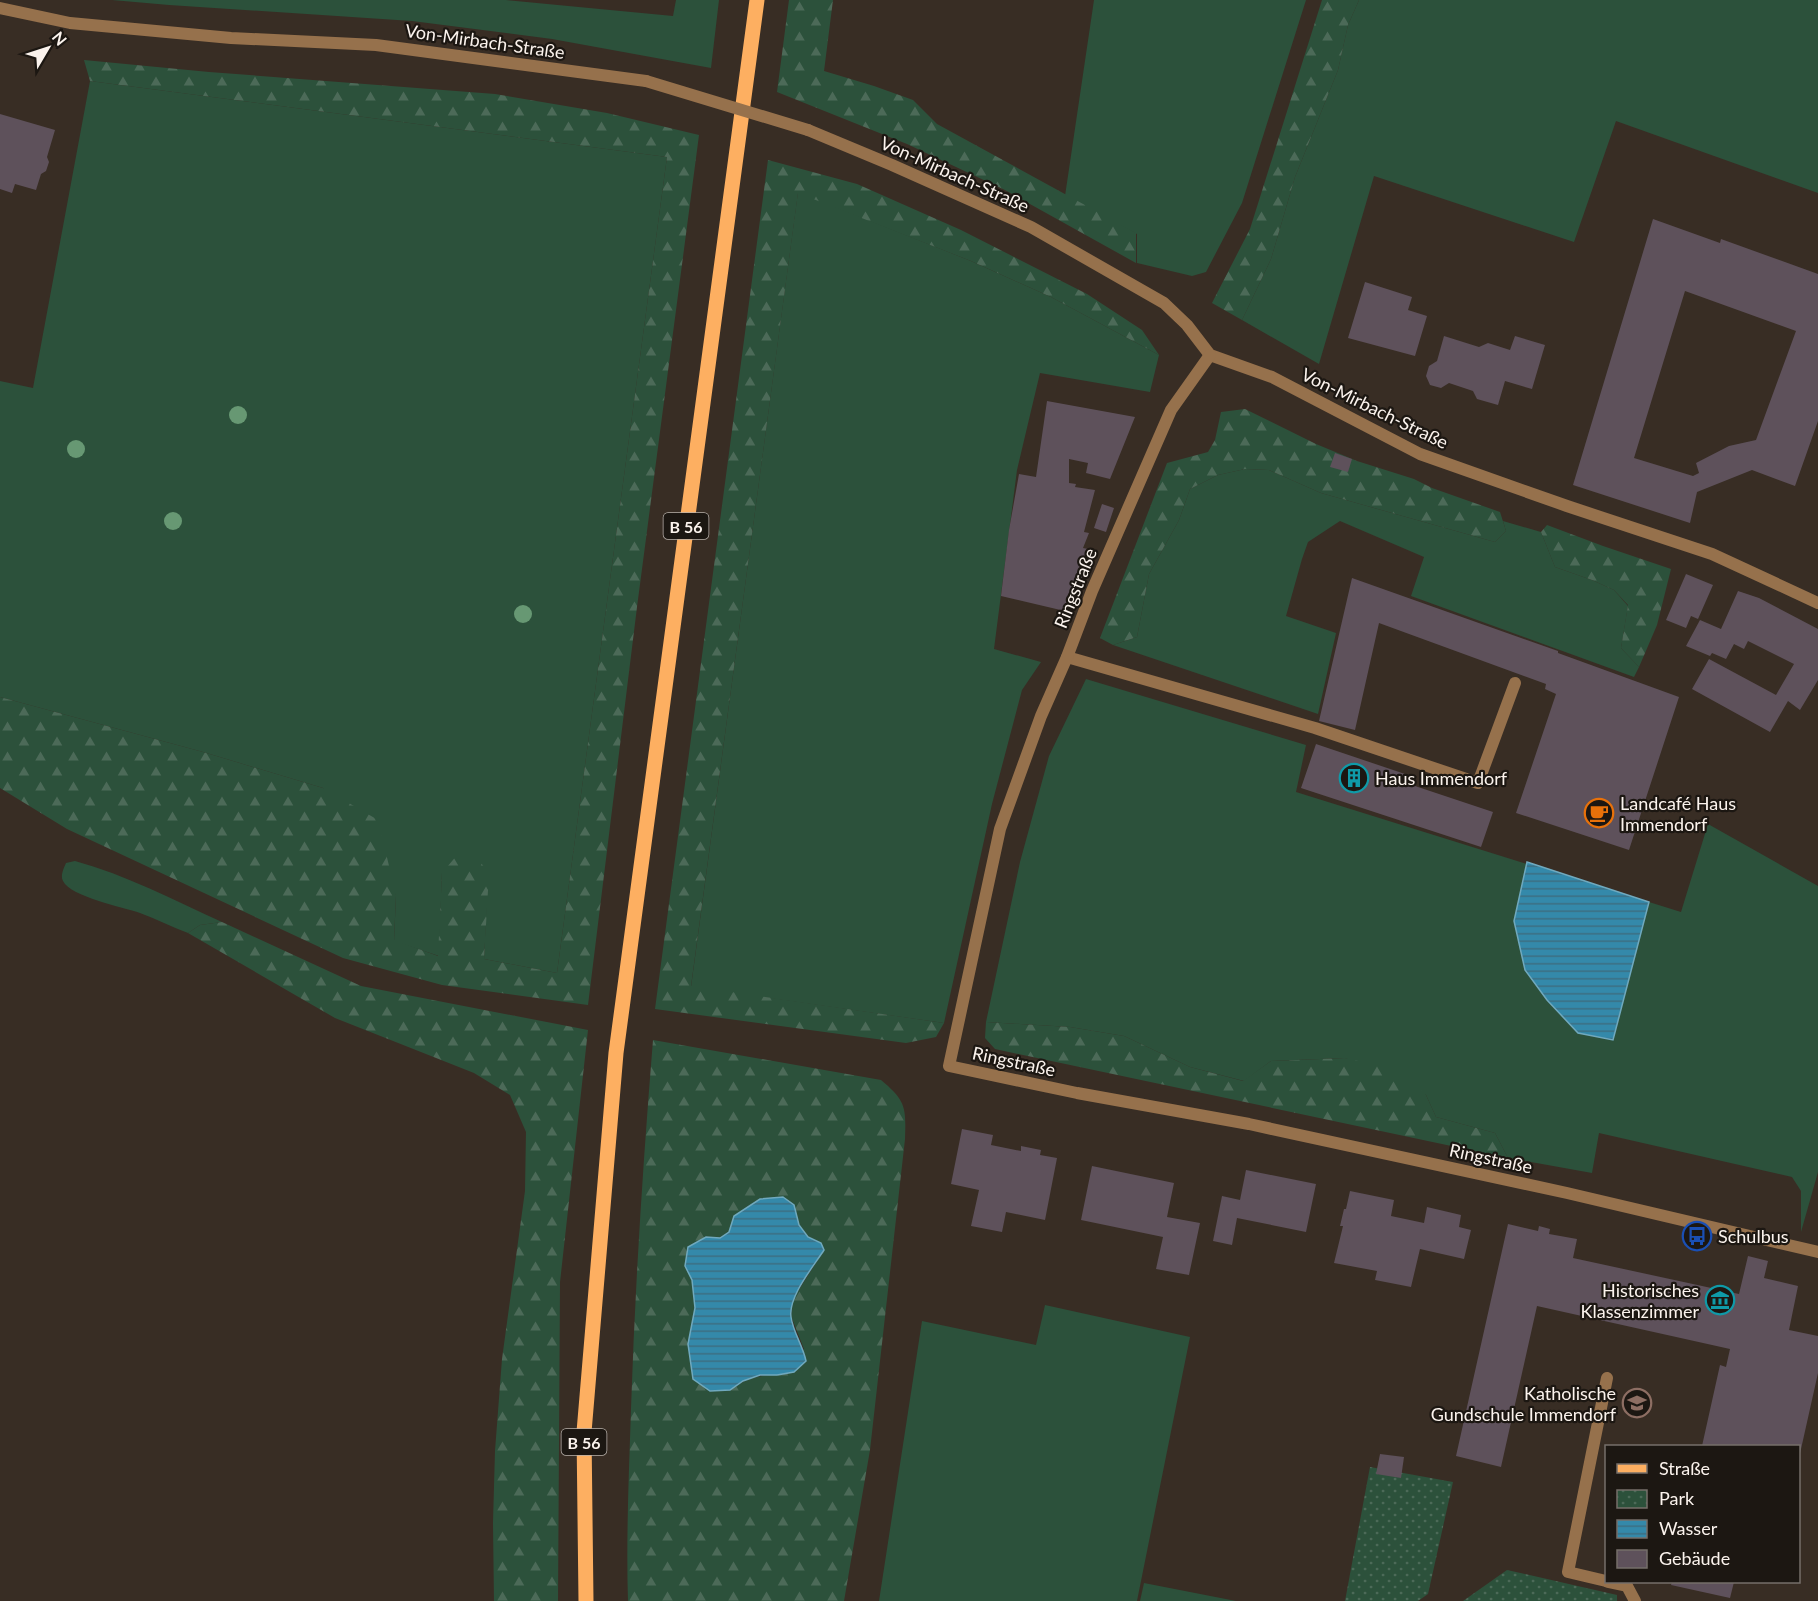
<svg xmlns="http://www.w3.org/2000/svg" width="1818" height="1601" font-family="Lato,sans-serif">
<defs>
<pattern id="forest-firs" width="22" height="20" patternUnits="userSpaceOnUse" patternTransform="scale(1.5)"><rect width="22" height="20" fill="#2c513b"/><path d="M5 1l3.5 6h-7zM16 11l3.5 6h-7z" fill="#4c6a58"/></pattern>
<pattern id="park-dots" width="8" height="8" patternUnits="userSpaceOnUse" patternTransform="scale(1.5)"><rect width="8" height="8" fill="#2c513b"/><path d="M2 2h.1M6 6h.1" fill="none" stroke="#4c6a58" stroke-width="1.8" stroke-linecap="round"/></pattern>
<pattern id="water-rules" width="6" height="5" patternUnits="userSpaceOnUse" patternTransform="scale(1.5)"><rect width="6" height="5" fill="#3489aa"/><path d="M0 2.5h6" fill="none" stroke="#3d6f82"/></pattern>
</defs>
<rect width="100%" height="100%" fill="#382d24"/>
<g fill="#2c513b">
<polygon points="112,0 506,0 673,16 676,0 719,0 711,68 552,39 412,21 169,5"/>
<polygon points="1094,0 1306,0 1242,203 1206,272 1192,276 1137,263 1137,234 1065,196"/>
<polygon points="1359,0 1818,0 1818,193 1616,121 1574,242 1374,176 1319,364 1242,320 1271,259 1295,177 1338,70 1348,25"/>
<polygon points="90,81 667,157 557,973 484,959 488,873 442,873 439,956 394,941 396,895 323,788 203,752 0,697 0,381 33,388"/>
<polygon points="798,192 971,261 1051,297 1159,355 1150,392 1040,373 1017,470 994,649 1041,662 1022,690 992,804 944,1023 691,987"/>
<polygon points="1245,469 1269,470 1321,493 1495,542 1506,531 1503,521 1541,532 1555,567 1592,580 1614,590 1628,606 1621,648 1639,667 1634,677 1411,596 1424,557 1340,521 1308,542 1302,559 1286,616 1336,633 1318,714 1113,645 1137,637 1149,574 1179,520 1190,489 1218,475"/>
<polygon points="1086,679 1306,745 1296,792 1681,912 1708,824 1818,886 1818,1172 1801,1232 1801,1191 1792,1177 1599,1133 1592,1173 1508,1158 1495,1133 1436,1117 1426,1095 1345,1058 1271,1061 1244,1081 1190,1067 1124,1036 1070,1027 986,1022 1020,862 1049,756"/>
<path d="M75,861C126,875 174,900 222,922L200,925L188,933C172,927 156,919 140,913C123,907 71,897 63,881C60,875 64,868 66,863Z"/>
<polygon points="1045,1305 1190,1337 1137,1601 879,1601 922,1321 1036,1345"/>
<polygon points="1144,1583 1236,1601 1140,1601"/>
</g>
<g fill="url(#forest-firs)" fill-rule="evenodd">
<polygon points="789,0 833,0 824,71 874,86 913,100 937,124 1136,233 1136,263 1005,190 907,144 777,92"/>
<polygon points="1322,0 1359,0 1348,25 1338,70 1295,177 1271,259 1242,320 1212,303 1250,229"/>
<polygon points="84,60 209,72 495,94 607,113 699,135 637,607 588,1005 442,985 343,958 67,829 0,788 0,697 203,752 323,788 378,820 396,895 394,940 438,956 442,873 458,854 477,858 489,873 484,959 557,973 667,157 90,81"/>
<polygon points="768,160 857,184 961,230 1087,294 1142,330 1159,355 1051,297 971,261 798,193 691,986 944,1023 936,1037 906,1043 655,1009"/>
<polygon points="1245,409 1316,444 1357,461 1414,479 1432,488 1500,512 1506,531 1495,542 1321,493 1269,470 1245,469 1218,475 1190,489 1179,520 1149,574 1137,637 1113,645 1100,638 1167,463 1208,452 1215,440 1221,412"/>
<polygon points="1547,525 1603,546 1671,569 1657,625 1639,667 1621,648 1628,605 1614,590 1592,580 1555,567 1541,532"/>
<polygon points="222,922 361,986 588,1030 560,1282 558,1601 494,1601 493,1523 495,1451 502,1359 525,1191 526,1132 510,1095 474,1073 335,1018 188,933 200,925"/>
<polygon points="986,1022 1070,1027 1124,1036 1190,1067 1243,1081 1271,1061 1345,1058 1398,1070 1426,1095 1436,1117 1495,1133 1508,1158 995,1049 985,1038"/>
<path d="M653,1040L881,1080C906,1101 906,1107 905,1139L870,1450L844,1601H628C626,1537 629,1473 631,1409C635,1286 643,1163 653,1040ZM783,1197L794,1205L799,1225L808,1237L821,1243L824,1250L793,1299L791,1316L804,1349L777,1375C756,1375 746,1379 729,1390L688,1344L695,1308L692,1279L706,1237L720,1238L729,1232L734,1216L760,1199Z"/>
</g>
<g fill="url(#park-dots)">
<polygon points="1370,1467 1453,1482 1428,1594 1418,1601 1345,1601"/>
<polygon points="1507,1570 1617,1595 1617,1601 1463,1601"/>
</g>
<g fill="url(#water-rules)" stroke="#70a9be" stroke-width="1.5">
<polygon points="1527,862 1649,902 1613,1040 1578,1033 1547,1000 1525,970 1514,921"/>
<path d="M783,1197L794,1205L799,1225L808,1237L821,1243L824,1250C813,1267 788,1297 791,1317C793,1332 803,1346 806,1361L794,1372L777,1375H760L743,1381L730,1390L710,1391L693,1379L688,1344L695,1308L692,1280L685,1266L688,1247L706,1237L720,1238L729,1232L734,1216L760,1199Z"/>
</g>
<g fill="#5e515b" fill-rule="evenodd">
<polygon points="0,114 55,130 47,157 49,162 46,171 41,174 36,190 15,184 12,193 0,189"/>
<path d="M1653,219L1720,243L1721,239L1818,274V421L1795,486L1752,470L1697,492L1690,523L1573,485ZM1685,291L1796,331L1756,440L1729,446L1696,463L1699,473L1693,476L1634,458Z"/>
<polygon points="1365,282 1412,297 1408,310 1427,316 1415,356 1348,338"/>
<polygon points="1444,336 1479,347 1488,343 1510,350 1515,336 1545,345 1532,389 1505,381 1498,405 1477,399 1473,391 1449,383 1441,388 1430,385 1426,376 1429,366 1437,361"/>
<polygon points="1047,401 1135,417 1110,479 1086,473 1088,463 1069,459 1069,483 1076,484 1075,487 1095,490 1084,532 1089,533 1083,548 1093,550 1069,612 1001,596 1009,530 1019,474 1036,477"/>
<polygon points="1335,453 1352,459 1348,472 1330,467"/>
<polygon points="1102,504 1114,508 1106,532 1094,528"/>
<polygon points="1686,574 1713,585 1698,619 1691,616 1686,628 1666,620"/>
<polygon points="1352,578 1558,651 1558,653 1679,697 1629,850 1516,813 1556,694 1545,689 1546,684 1379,623 1355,730 1319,721"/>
<polygon points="1738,591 1759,598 1818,629 1818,680 1800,710 1788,701 1770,732 1692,689 1709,659 1776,695 1794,664 1748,641 1744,649 1734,644 1726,659 1712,653 1710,656 1686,646 1700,620 1721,629"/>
<polygon points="1316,744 1405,774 1403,782 1493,812 1481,847 1301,788"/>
<polygon points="962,1129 993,1135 991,1145 1021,1151 1021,1146 1041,1150 1040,1155 1057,1158 1045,1220 1006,1212 1002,1232 971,1226 979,1190 951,1184"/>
<polygon points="1092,1166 1174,1183 1167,1217 1200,1223 1189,1275 1156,1269 1163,1237 1081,1220"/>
<polygon points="1246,1170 1316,1184 1306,1232 1237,1218 1232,1245 1213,1241 1222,1196 1240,1200"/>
<polygon points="1350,1191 1394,1200 1391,1216 1424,1223 1427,1207 1461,1215 1459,1227 1471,1230 1464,1259 1420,1249 1411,1287 1375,1280 1377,1271 1334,1263 1343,1226 1340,1226 1344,1209 1346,1209"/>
<polygon points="1508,1224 1538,1231 1539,1226 1550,1229 1549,1234 1577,1239 1573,1258 1739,1294 1748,1256 1768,1261 1764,1278 1798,1286 1789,1330 1818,1336 1818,1373 1799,1458 1798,1446 1702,1446 1720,1365 1726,1367 1730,1349 1537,1306 1501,1467 1456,1456"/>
<polygon points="1380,1454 1404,1457 1401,1478 1376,1474"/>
<polygon points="1672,1582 1734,1582 1730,1598 1671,1585"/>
</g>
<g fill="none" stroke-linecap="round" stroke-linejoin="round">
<g stroke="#96714c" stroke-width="12">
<polyline points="1067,657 1315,728 1478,783 1515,683"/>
<polyline points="1606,1581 1568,1572 1607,1378"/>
<polyline points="1608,1582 1627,1586 1635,1601"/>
</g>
<g stroke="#96714c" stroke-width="12">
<polyline points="0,8 70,23 231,38 376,45 646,81"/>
<polyline points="808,130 892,165 1031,227 1164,303 1187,325 1210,355 1272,377 1420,454 1567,506 1712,554 1818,603"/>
<polyline points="1210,355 1171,410 1092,591 1067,657 1041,716 1000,829 949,1066 1077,1093 1249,1124 1567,1193 1818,1252"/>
</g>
<polyline stroke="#fdaf61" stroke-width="15" points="586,1601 584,1432 616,1053 757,0"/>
<polyline stroke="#96714c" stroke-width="12" points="646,81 808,130"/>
</g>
<g fill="#679873">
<circle cx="238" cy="415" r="9"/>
<circle cx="76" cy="449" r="9"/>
<circle cx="173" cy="521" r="9"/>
<circle cx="523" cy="614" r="9"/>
</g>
<defs>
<g id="building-ring" transform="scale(1.5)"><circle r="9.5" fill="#1c1712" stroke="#0f9aa8" stroke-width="1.5"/><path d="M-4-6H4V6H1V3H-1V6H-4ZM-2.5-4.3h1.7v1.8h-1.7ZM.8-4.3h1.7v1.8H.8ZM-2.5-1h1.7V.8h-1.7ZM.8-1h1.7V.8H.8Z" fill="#0f9aa8"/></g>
<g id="cafe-ring" transform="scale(1.5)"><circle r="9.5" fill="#1c1712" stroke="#e8710a" stroke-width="1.5"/><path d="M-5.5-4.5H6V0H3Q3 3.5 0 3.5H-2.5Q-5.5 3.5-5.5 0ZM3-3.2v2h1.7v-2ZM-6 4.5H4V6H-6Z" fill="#e8710a"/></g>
<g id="bus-ring" transform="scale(1.5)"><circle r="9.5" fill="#1c1712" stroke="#1a4fb4" stroke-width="1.5"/><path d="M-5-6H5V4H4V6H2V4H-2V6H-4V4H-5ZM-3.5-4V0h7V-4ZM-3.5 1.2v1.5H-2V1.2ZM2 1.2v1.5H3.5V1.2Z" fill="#1a4fb4"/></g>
<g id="museum-ring" transform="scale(1.5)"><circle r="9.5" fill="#1c1712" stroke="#0f9aa8" stroke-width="1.5"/><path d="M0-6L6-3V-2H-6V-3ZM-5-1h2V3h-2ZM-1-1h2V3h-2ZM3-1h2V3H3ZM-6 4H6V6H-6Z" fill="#0f9aa8"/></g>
<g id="school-ring" transform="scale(1.5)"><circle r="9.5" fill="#1c1712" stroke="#8d6e63" stroke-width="1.5"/><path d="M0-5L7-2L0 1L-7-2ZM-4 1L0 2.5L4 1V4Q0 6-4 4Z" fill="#8d6e63"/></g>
</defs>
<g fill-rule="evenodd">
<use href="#building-ring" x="1354" y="778"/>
<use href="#cafe-ring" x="1599" y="813"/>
<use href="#bus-ring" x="1697" y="1236"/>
<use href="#museum-ring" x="1720" y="1300"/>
<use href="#school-ring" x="1637" y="1403"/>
</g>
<g text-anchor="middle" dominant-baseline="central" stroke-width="4.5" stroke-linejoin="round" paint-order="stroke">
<g fill="#1c1712" stroke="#b8b1ab" stroke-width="1.5">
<rect x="663.5" y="513" width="45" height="26" rx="4.5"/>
<rect x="561.5" y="1429" width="45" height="26" rx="4.5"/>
</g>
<g font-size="16" font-weight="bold" fill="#fbf3ed">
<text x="686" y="526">B 56</text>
<text x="584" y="1442">B 56</text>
</g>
<g font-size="18" fill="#fbf3ed" stroke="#1c1712">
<text transform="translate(485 41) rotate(8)">Von-Mirbach-Straße</text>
<text transform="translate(955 174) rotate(24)">Von-Mirbach-Straße</text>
<text transform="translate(1375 408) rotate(26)">Von-Mirbach-Straße</text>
<text transform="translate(1075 588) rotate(-68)">Ringstraße</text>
<text transform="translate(1014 1061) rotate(12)">Ringstraße</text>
<text transform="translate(1491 1158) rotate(12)">Ringstraße</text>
</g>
<g font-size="18" fill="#fbf3ed" stroke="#1c1712" text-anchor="start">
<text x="1375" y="778">Haus Immendorf</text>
<text x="1620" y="803">Landcafé Haus<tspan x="1620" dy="21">Immendorf</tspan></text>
<text x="1718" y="1236">Schulbus</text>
<text x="1699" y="1290" text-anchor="end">Historisches<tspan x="1699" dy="21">Klassenzimmer</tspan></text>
<text x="1616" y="1393" text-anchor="end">Katholische<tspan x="1616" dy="21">Gundschule Immendorf</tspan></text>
</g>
</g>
<rect x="1605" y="1445" width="195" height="138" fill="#1c1712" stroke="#756f6a" stroke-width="1.5"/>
<rect x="1617" y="1464" width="30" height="9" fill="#fdaf61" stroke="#756f6a" stroke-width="1.5"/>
<text x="1659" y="1475" font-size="18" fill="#fbf3ed">Straße</text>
<rect x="1617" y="1490" width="30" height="18" fill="url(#park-dots)" stroke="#756f6a" stroke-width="1.5"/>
<text x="1659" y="1505" font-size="18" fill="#fbf3ed">Park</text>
<rect x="1617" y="1520" width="30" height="18" fill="url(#water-rules)" stroke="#756f6a" stroke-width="1.5"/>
<text x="1659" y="1535" font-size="18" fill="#fbf3ed">Wasser</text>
<rect x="1617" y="1550" width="30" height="18" fill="#5e515b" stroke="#756f6a" stroke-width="1.5"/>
<text x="1659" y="1565" font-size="18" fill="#fbf3ed">Gebäude</text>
<g transform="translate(48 48) rotate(51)" stroke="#1c1712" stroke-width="4.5" paint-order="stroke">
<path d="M0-4.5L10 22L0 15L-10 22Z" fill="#fbf3ed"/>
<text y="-9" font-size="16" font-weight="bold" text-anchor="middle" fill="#fbf3ed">N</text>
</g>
</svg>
